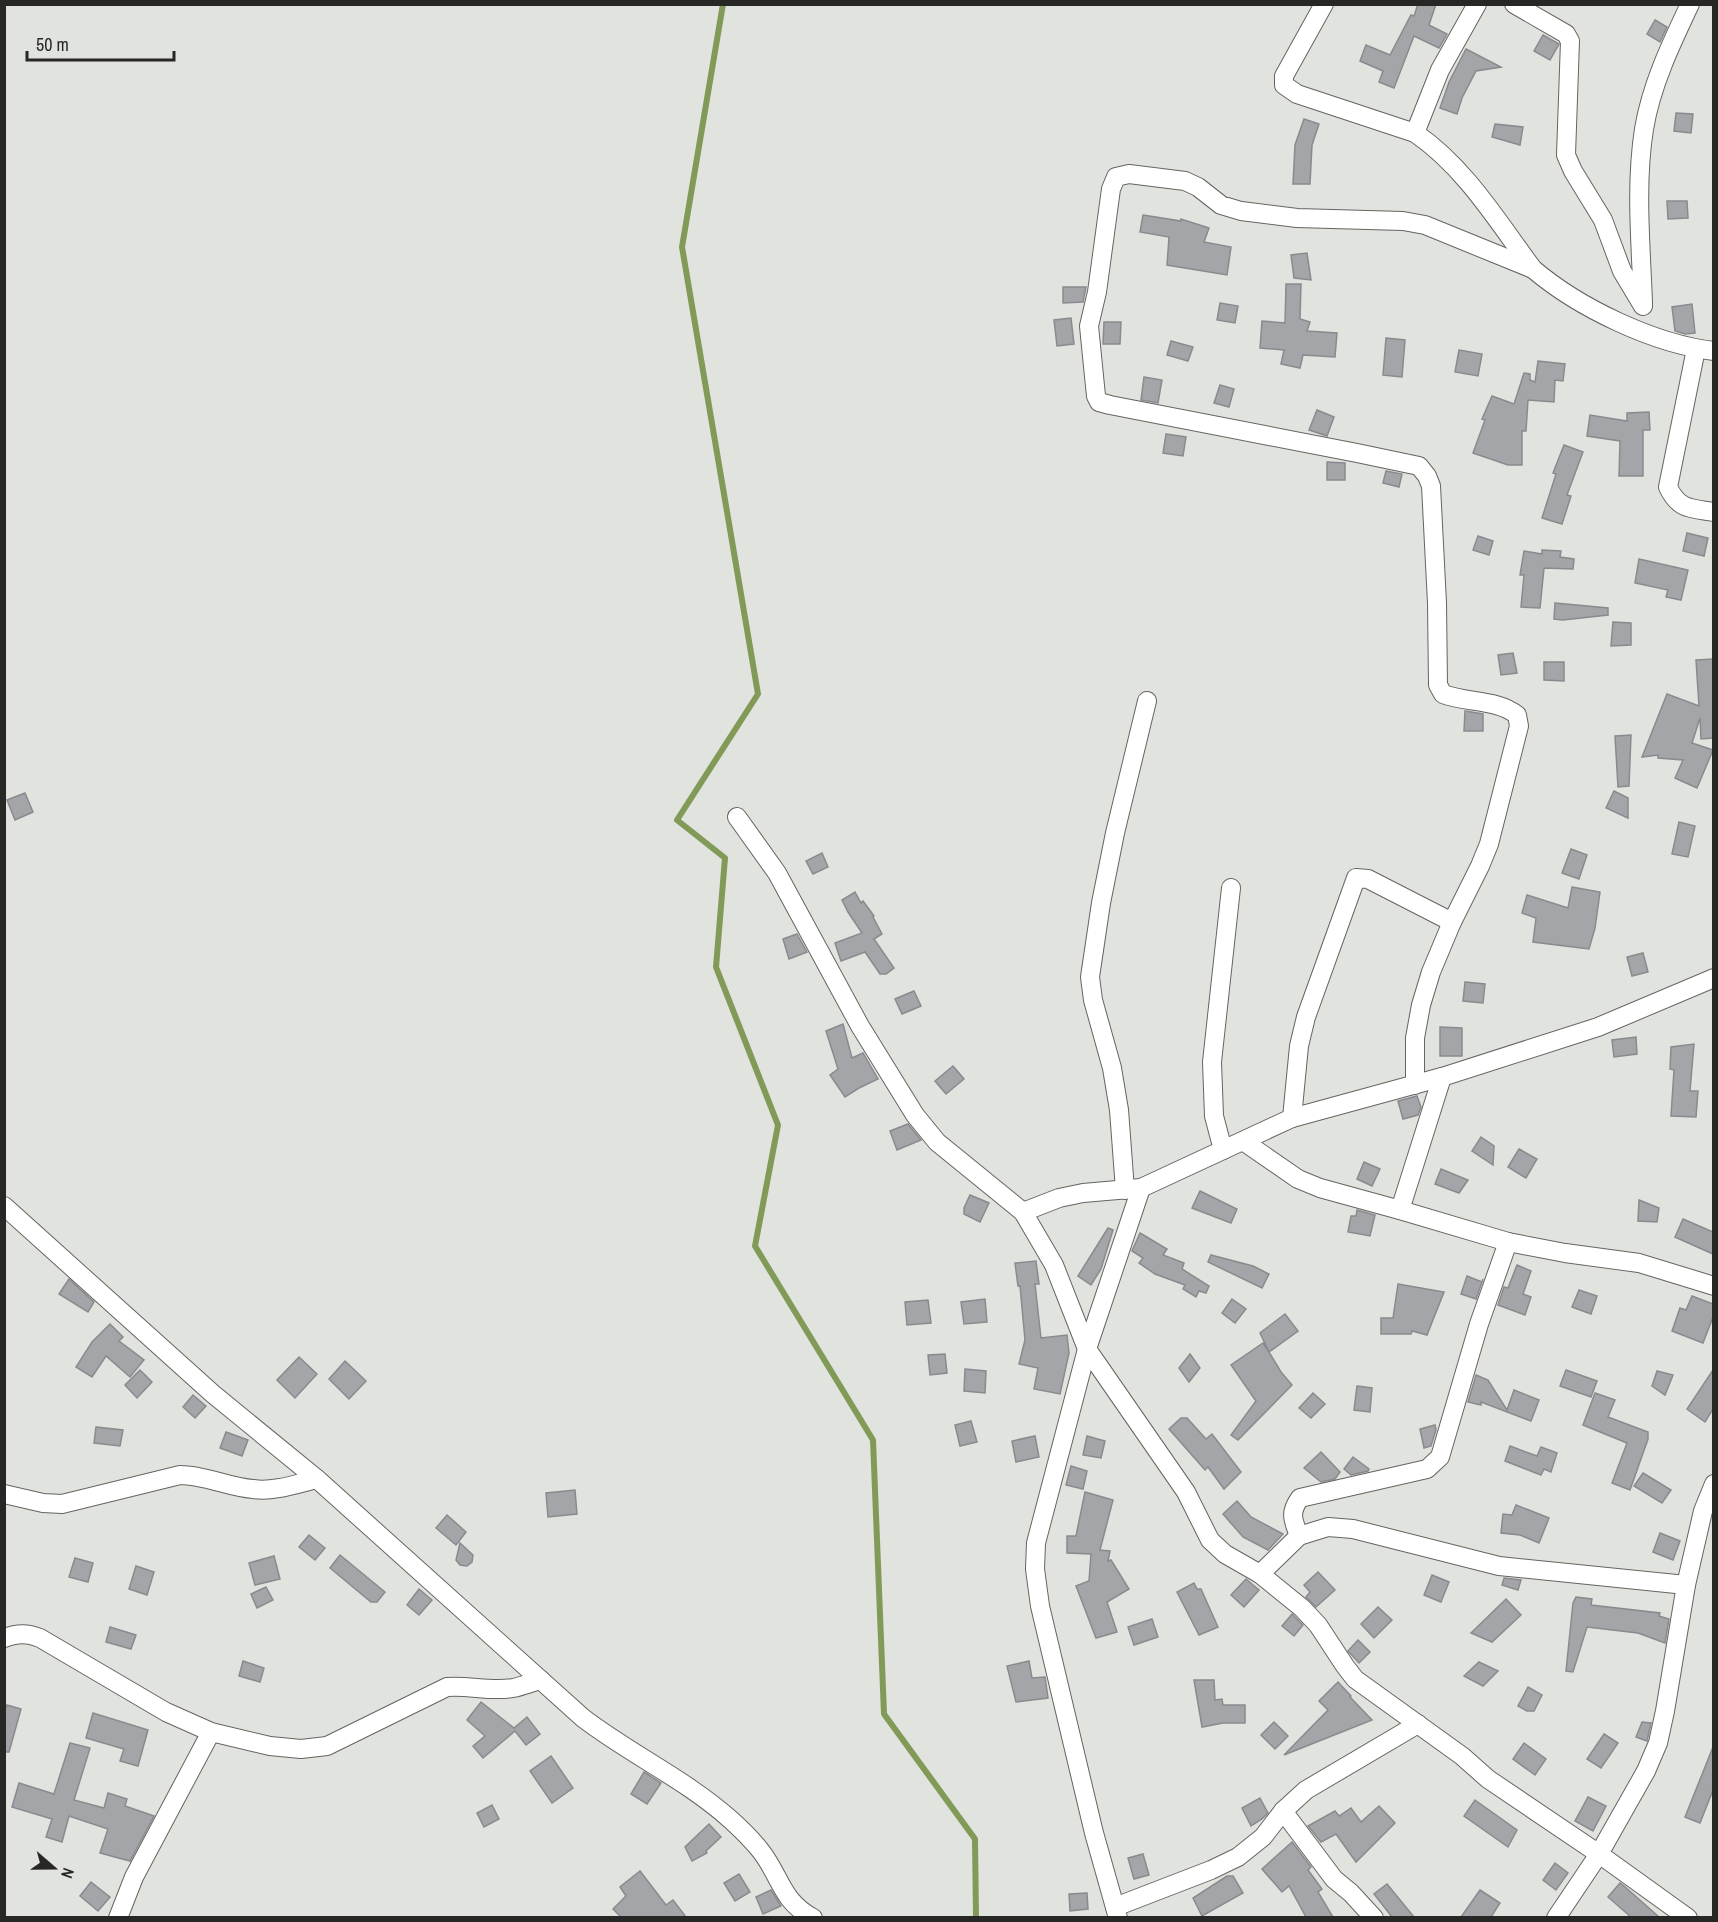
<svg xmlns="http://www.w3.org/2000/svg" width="1718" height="1922" font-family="'Archivo Narrow',sans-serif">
<rect width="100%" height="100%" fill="#e1e3df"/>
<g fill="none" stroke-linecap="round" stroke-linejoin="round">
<polyline stroke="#829a57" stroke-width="6" points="723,4 682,247 758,694 677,820 725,858 716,967 778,1125 755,1246 873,1440 884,1714 975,1839 976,1918"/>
</g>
<g fill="#a4a5a9" stroke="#8a8a8e" stroke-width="1.5">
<polygon points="1418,4 1436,4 1429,25 1447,34 1439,48 1414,36 1394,88 1379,82 1383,71 1360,61 1366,45 1390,55 1411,15 1414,16"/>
<polygon points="1655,20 1667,27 1660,42 1647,34"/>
<polygon points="1543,35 1559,44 1550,60 1534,51"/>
<polygon points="1466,49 1501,67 1476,71 1462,98 1457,114 1440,108 1449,82"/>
<polygon points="1676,113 1693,114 1691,133 1674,131"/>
<polygon points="1304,119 1319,124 1312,145 1310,184 1293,184 1295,145"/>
<polygon points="1495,124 1523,127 1520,145 1492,137"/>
<polygon points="1667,201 1687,201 1688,218 1668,219"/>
<polygon points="1143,215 1181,221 1181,219 1209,228 1204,242 1231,247 1227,275 1167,265 1169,237 1140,232"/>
<polygon points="1307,253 1311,280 1294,278 1291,255"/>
<polygon points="1286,284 1301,284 1300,319 1310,322 1307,331 1337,333 1335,357 1303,355 1300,368 1281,364 1284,350 1260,348 1262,321 1285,323"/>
<polygon points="1063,287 1086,287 1083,302 1063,303"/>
<polygon points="1220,303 1238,306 1235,323 1217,320"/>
<polygon points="1692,304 1695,333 1685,334 1675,331 1672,307"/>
<polygon points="1071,318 1074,344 1057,346 1054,320"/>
<polygon points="1104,322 1121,322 1120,344 1103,344"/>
<polygon points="1386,338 1405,340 1402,377 1383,375"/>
<polygon points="1171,341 1193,347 1188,361 1167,355"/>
<polygon points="1459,350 1482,354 1478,376 1455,372"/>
<polygon points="1538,361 1565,364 1563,381 1555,380 1554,402 1528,400 1526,431 1522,431 1522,465 1508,465 1473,453 1485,420 1482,419 1492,396 1514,404 1524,373 1530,374 1530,380 1535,382"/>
<polygon points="1144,377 1162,380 1158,403 1141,400"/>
<polygon points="1220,385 1234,389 1229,407 1214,403"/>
<polygon points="1317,410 1334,417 1327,436 1309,430"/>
<polygon points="1649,412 1650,430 1643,430 1643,476 1619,476 1620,441 1587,436 1590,415 1627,421 1627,413"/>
<polygon points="1166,434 1186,437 1183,456 1163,453"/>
<polygon points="1564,445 1583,452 1567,495 1571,496 1562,524 1542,518 1556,474 1553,473"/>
<polygon points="1327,462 1345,463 1345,480 1327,480"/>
<polygon points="1386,471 1402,474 1399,487 1383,483"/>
<polygon points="1687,533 1708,538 1704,556 1683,551"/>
<polygon points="1478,536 1493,541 1489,555 1473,550"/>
<polygon points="1542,550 1561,551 1560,557 1574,559 1573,569 1544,568 1540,608 1521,607 1524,575 1520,575 1524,551 1542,554"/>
<polygon points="1639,559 1688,570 1681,600 1666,597 1668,590 1635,583"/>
<polygon points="1555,603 1608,608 1608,615 1563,620 1554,619"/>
<polygon points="1613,622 1631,623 1631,645 1611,646"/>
<polygon points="1513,653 1517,673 1501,675 1498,655"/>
<polygon points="1713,659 1713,738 1701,739 1700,718 1692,743 1713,750 1697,788 1675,778 1683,760 1658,758 1658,755 1642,757 1667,694 1699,706 1696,660"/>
<polygon points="1544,662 1564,662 1564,681 1544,680"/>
<polygon points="1465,711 1483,714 1483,731 1464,731"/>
<polygon points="1631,735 1629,786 1618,787 1615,736"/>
<polygon points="1614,791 1628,798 1628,818 1606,808"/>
<polygon points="25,793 33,812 15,820 7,800"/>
<polygon points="1679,822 1695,826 1688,857 1672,854"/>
<polygon points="1571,849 1587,855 1579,879 1562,873"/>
<polygon points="822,853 828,867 813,874 806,861"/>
<polygon points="1572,887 1600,892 1595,928 1589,949 1533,942 1536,918 1522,913 1527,895 1568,908"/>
<polygon points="855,892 861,903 863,901 874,916 873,917 882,934 874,939 894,968 886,974 880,974 865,952 841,961 835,943 862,933 848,912 842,900"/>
<polygon points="797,934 807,952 789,959 783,939"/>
<polygon points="1643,953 1648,972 1632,976 1627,957"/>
<polygon points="1465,982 1485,984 1483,1003 1463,1001"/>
<polygon points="914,991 921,1006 902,1014 895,999"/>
<polygon points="843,1024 852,1058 863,1053 878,1079 859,1088 845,1097 830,1075 838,1069 826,1031"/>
<polygon points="1440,1027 1462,1028 1462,1056 1440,1056"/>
<polygon points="1636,1037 1637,1054 1614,1057 1612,1040"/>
<polygon points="1694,1044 1690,1091 1698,1091 1696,1117 1671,1116 1674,1070 1670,1069 1671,1047"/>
<polygon points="953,1066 964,1079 946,1094 935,1081"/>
<polygon points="1417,1096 1421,1107 1418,1115 1403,1119 1398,1101"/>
<polygon points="908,1124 921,1140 897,1150 890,1131"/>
<polygon points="1481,1137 1494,1146 1493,1165 1472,1151"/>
<polygon points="1519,1149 1537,1159 1526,1178 1508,1167"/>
<polygon points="1364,1162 1380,1169 1372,1186 1357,1179"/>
<polygon points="1441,1169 1468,1180 1459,1193 1435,1184"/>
<polygon points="1200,1191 1237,1209 1231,1223 1192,1208"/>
<polygon points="970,1195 989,1203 980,1222 964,1214 964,1208"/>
<polygon points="1639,1200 1659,1208 1657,1222 1638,1221"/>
<polygon points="1357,1210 1375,1215 1370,1236 1348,1232 1351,1216 1356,1216"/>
<polygon points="1683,1219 1713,1232 1713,1254 1675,1237"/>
<polygon points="1108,1228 1113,1230 1101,1269 1091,1285 1078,1276"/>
<polygon points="1140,1233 1167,1249 1163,1255 1184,1263 1182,1269 1209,1286 1206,1293 1199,1291 1196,1297 1183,1289 1185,1285 1155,1274 1139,1263 1143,1258 1132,1251"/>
<polygon points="1211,1255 1253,1266 1269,1274 1262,1288 1208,1262"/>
<polygon points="1036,1261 1039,1284 1035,1284 1041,1338 1067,1335 1069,1353 1060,1394 1034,1389 1038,1368 1019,1364 1025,1340 1020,1286 1018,1286 1015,1263"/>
<polygon points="1517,1265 1531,1271 1523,1294 1531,1297 1525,1315 1498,1305 1504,1287 1508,1288"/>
<polygon points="1467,1276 1482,1282 1483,1279 1476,1299 1461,1294"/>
<polygon points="69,1279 94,1302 88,1312 59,1294"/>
<polygon points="1398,1284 1444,1292 1427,1335 1412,1331 1411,1334 1381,1334 1381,1318 1393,1318"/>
<polygon points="1579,1290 1597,1296 1591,1314 1572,1307"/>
<polygon points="1692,1296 1713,1304 1713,1317 1703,1343 1672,1331 1680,1308 1686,1310"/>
<polygon points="985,1299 987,1322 964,1324 961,1302"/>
<polygon points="1232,1299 1246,1309 1235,1323 1222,1313"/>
<polygon points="928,1300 931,1323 907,1325 905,1302"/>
<polygon points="1285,1314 1298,1331 1269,1352 1281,1372 1292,1385 1238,1440 1231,1435 1256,1401 1231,1365 1263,1343 1269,1352 1260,1333"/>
<polygon points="110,1324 123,1337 119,1341 144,1360 130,1377 106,1356 92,1377 76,1367 92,1342"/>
<polygon points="945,1354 947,1373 930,1375 928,1355"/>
<polygon points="1190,1354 1200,1368 1189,1382 1179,1368"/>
<polygon points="299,1357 317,1374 295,1398 277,1380"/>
<polygon points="345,1361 366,1381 349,1399 329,1379"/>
<polygon points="965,1369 986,1371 985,1393 964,1391"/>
<polygon points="140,1370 152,1382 137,1398 125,1385"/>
<polygon points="1566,1370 1597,1381 1591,1397 1560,1386"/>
<polygon points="1713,1370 1713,1409 1705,1422 1687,1409"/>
<polygon points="1657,1371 1673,1375 1665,1395 1652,1386"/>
<polygon points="1476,1375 1488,1380 1507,1410 1514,1390 1539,1400 1531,1421 1481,1402 1481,1405 1468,1402"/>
<polygon points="1357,1386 1372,1388 1370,1412 1354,1410"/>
<polygon points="1313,1393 1325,1404 1311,1418 1299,1408"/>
<polygon points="1595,1393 1615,1400 1608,1417 1648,1432 1648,1439 1630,1490 1612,1483 1627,1443 1583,1425"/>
<polygon points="193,1395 206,1406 195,1418 183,1407"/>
<polygon points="1181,1418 1187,1418 1206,1439 1212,1434 1241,1472 1224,1489 1208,1467 1205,1470 1169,1429"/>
<polygon points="971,1421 977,1442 960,1446 955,1425"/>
<polygon points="1435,1425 1436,1430 1431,1446 1424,1448 1420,1429"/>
<polygon points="96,1427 123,1430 120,1446 94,1443"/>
<polygon points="226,1432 248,1440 242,1456 220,1448"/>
<polygon points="1035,1436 1039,1457 1016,1462 1012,1441"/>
<polygon points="1087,1436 1105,1441 1101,1458 1083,1455"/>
<polygon points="1510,1446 1537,1456 1541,1447 1557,1453 1551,1472 1544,1469 1541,1475 1505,1461"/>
<polygon points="1321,1452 1340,1472 1335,1479 1321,1482 1304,1468"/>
<polygon points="1353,1457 1369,1469 1368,1471 1351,1475 1344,1469"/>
<polygon points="1071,1466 1087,1471 1083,1489 1066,1485"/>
<polygon points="1643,1473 1671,1490 1662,1503 1634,1486"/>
<polygon points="575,1490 577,1514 548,1517 546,1493"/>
<polygon points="1085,1492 1113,1500 1100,1550 1110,1551 1108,1561 1111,1560 1129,1589 1107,1602 1117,1632 1096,1638 1076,1586 1089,1581 1091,1554 1067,1553 1067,1536 1076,1536"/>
<polygon points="1237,1501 1251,1517 1283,1534 1268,1550 1243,1537 1223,1514"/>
<polygon points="1516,1505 1549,1518 1539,1543 1520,1535 1501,1533 1503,1514 1512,1515"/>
<polygon points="447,1515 466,1532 456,1545 436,1528"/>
<polygon points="1660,1533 1680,1541 1673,1560 1653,1552"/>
<polygon points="309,1535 325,1548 315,1560 299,1547"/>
<polygon points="460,1543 473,1555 472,1562 467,1566 460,1565 456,1560"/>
<polygon points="340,1555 385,1592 377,1602 371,1602 330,1568"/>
<polygon points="274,1556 280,1579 255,1585 249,1563"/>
<polygon points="75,1558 93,1563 88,1582 69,1577"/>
<polygon points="136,1566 154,1572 147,1595 129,1589"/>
<polygon points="1318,1572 1335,1590 1316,1607 1306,1597 1310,1592 1304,1585"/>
<polygon points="1432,1575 1449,1582 1441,1602 1424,1595"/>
<polygon points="1504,1578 1521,1580 1518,1590 1502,1585"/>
<polygon points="1246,1579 1259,1590 1244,1607 1231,1595"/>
<polygon points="1194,1583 1197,1589 1201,1589 1218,1627 1199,1635 1177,1592"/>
<polygon points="266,1587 273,1600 257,1608 251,1594"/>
<polygon points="419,1589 432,1600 419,1615 407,1605"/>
<polygon points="1576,1597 1592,1599 1591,1605 1660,1613 1659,1616 1669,1619 1665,1643 1638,1633 1587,1627 1573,1672 1566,1671 1573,1603"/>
<polygon points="1506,1599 1521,1615 1492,1642 1471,1633"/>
<polygon points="1378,1607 1392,1620 1374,1638 1361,1624"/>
<polygon points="1292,1614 1303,1625 1294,1636 1282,1626"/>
<polygon points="1152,1619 1158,1637 1134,1645 1128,1627"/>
<polygon points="110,1627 136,1635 131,1649 106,1642"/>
<polygon points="1358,1640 1370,1652 1359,1663 1348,1651"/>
<polygon points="243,1661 264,1668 260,1682 239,1676"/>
<polygon points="1029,1661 1032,1678 1045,1677 1048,1698 1016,1702 1007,1666"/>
<polygon points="1479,1662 1498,1671 1483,1686 1464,1676"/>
<polygon points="1194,1680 1214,1680 1215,1700 1222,1699 1223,1705 1245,1705 1245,1723 1223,1723 1202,1727"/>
<polygon points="1338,1682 1351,1696 1350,1697 1372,1720 1284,1755 1328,1710 1319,1701"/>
<polygon points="1528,1687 1542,1695 1534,1711 1527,1711 1518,1706"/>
<polygon points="481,1702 514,1728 527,1717 540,1734 526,1745 515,1731 483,1758 473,1746 485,1736 467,1720"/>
<polygon points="7,1705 21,1709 9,1752 4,1752 4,1713"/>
<polygon points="93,1713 148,1730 138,1766 120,1761 124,1749 86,1738"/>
<polygon points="1274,1722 1288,1736 1275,1749 1261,1735"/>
<polygon points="1642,1722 1651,1723 1647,1741 1636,1737"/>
<polygon points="1604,1734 1618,1743 1601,1768 1587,1759"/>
<polygon points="70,1743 90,1748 74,1800 104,1808 108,1793 127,1799 125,1806 154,1816 130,1861 100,1853 108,1829 69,1816 62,1842 46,1837 52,1819 12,1807 19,1783 54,1794"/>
<polygon points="1524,1743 1546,1759 1535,1775 1513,1759"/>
<polygon points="1713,1747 1713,1790 1700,1823 1685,1817"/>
<polygon points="551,1756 573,1788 552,1803 530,1771"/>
<polygon points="644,1772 661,1783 647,1804 631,1794"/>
<polygon points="1588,1797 1606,1806 1593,1831 1575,1821"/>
<polygon points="1260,1798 1268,1813 1262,1819 1251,1826 1242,1808"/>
<polygon points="1475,1800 1517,1830 1508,1847 1464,1816"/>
<polygon points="492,1805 499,1819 484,1827 477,1813"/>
<polygon points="1379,1806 1395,1823 1356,1862 1336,1834 1321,1842 1308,1826 1335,1811 1339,1816 1351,1808 1361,1822"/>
<polygon points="709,1824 721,1837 706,1851 707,1853 692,1861 685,1847"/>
<polygon points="1292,1842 1311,1867 1308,1870 1322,1889 1318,1892 1333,1917 1306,1917 1289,1886 1282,1892 1262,1869"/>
<polygon points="1143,1854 1149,1875 1134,1879 1128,1858"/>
<polygon points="1555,1863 1568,1873 1556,1890 1543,1880"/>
<polygon points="640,1871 666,1905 673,1900 686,1917 621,1917 613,1909 626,1896 620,1887"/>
<polygon points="739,1874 750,1892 735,1901 724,1883"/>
<polygon points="1227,1876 1233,1876 1243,1893 1202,1916 1193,1898"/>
<polygon points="91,1882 110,1897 98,1911 80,1896"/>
<polygon points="1620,1883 1624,1886 1659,1917 1631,1917 1608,1897"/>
<polygon points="1387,1884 1414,1917 1392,1917 1374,1894"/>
<polygon points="771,1890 781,1906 763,1914 756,1897"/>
<polygon points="1480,1890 1500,1903 1491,1917 1461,1917"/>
<polygon points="1087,1893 1088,1909 1070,1911 1069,1894"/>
</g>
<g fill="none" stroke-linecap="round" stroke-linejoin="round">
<g stroke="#646561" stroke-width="20">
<g id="street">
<path d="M1324,4L1284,76V85L1297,94L1415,133C1465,167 1498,222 1533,269C1579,308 1654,344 1714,351"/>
<polyline points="1514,4 1566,34 1570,41 1566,155 1573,171 1603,220 1622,271 1643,306"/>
<polyline points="1415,133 1440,70 1477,4"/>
<path d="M1643,303C1641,246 1635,186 1644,129C1651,86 1671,44 1690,4"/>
<path d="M1696,349L1668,487C1679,510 1690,508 1714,512"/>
<polyline points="737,817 777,873 860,1026 915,1115 937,1142 1023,1212 1054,1265 1087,1349 1186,1492 1210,1540 1225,1554 1260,1574 1302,1608 1318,1625 1345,1666 1355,1679 1462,1756 1488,1779 1599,1854 1688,1918"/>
<path d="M1415,1085V1038L1421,1005L1431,972L1452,922L1480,866L1489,844L1519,726L1517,715C1497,699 1466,703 1443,694L1438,685L1437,603L1431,486L1427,476L1419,466L1357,453L1110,405L1099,402L1096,396L1089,326L1097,292L1111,189L1116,177L1129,174L1185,181L1198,187L1221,205L1241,211L1297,218L1403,221L1425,225L1533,269"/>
<polyline points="1292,1118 1299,1046 1306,1017 1356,878 1368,879 1452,922"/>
<polyline points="1243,1141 1298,1179 1320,1188 1400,1210 1508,1242 1565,1253 1639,1263 1714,1286"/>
<polyline points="1223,1150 1214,1116 1212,1062 1231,888"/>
<polyline points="1125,1190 1119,1110 1112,1068 1093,1000 1090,977 1101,903 1115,833 1147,701"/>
<path d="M4,1206L213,1394L317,1479L583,1718C630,1754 688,1781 731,1820C741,1829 752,1840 760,1850C781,1876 780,1900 813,1918"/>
<polyline points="1400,1210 1442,1077"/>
<polyline points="1023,1212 1059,1198 1083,1193 1141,1188 1292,1118 1442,1077 1598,1027 1714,978"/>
<path d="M4,1494L43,1503L62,1504L180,1475C205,1475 228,1487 253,1489C274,1492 296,1484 317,1479"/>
<path d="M1299,1536C1293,1520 1289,1513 1300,1498L1427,1469L1440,1457L1479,1324L1508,1242"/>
<polyline points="1260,1574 1299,1536 1328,1527 1353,1529 1499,1566 1686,1585"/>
<path d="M4,1638C18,1633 27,1633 40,1638L166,1712L211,1732L270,1746L301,1749L327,1746L447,1687C469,1685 491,1692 513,1688C523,1686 532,1682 541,1680"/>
<polyline points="1283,1811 1334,1879 1351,1893 1374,1918"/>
<polyline points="1115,1907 1211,1870 1238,1857 1263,1837 1283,1811 1306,1790 1418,1724"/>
<polyline points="118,1918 134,1877 211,1732"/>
<polyline points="1118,1918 1094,1833 1040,1606 1035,1569 1036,1543 1087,1349 1141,1188"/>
<polyline points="1556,1918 1599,1854 1646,1771 1658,1743 1665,1711 1686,1585 1703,1511 1714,1484"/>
</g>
</g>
<use href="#street" stroke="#fff" stroke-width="18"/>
</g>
<rect width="1718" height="1922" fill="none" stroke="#272726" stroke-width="12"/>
<g transform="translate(54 1868) rotate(110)" stroke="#e1e3df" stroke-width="4.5" paint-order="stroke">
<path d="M0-4.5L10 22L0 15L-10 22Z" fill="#272726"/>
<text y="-9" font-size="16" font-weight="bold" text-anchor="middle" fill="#272726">N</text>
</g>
<path d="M27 51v9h147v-9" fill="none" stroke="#272726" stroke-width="3"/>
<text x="36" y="51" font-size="18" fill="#272726" stroke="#e1e3df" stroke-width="4.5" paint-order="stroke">50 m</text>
</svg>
